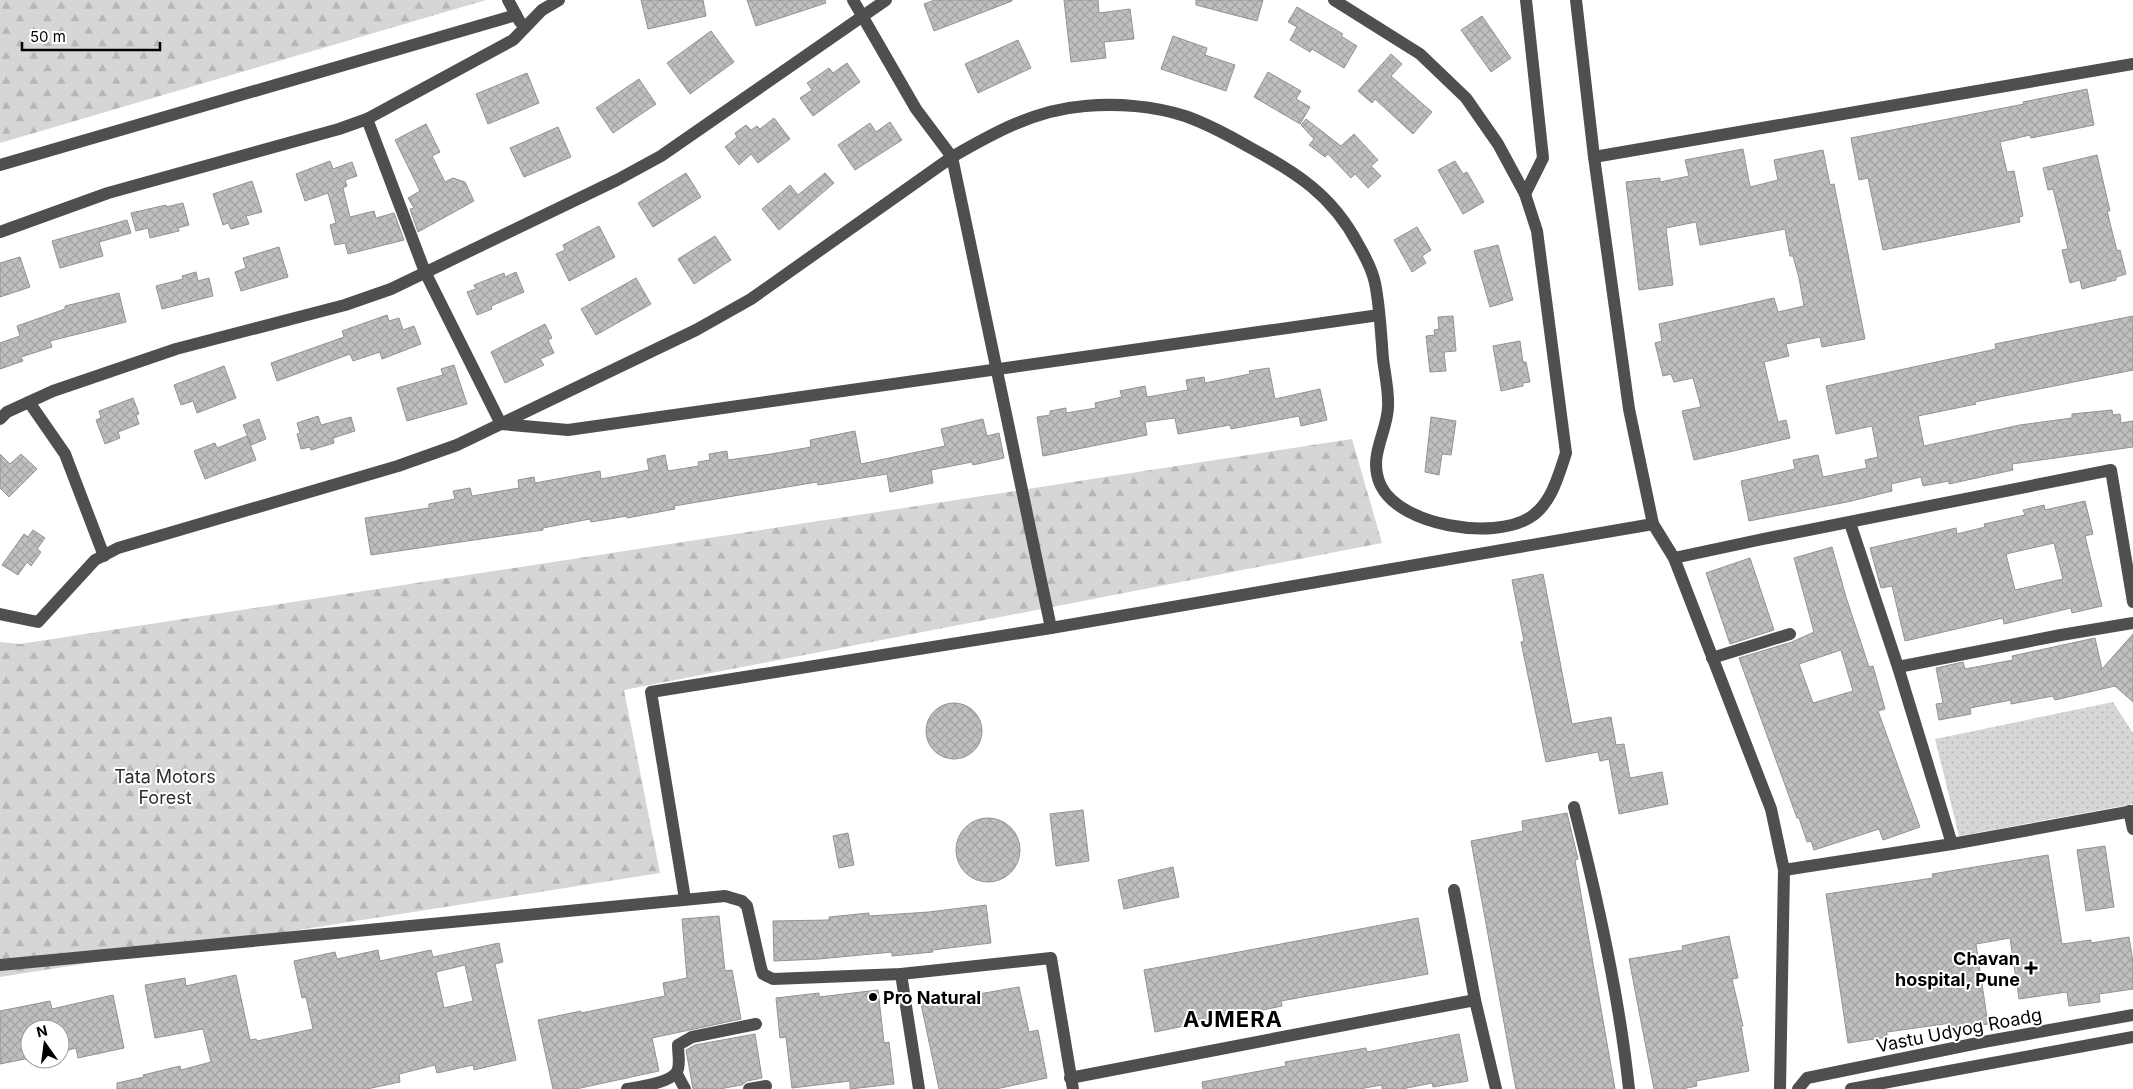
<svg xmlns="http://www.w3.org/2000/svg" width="2133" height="1089" font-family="Inter,sans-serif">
<defs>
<pattern id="grass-dots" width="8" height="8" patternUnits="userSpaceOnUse" patternTransform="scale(1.25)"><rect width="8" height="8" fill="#d6d6d6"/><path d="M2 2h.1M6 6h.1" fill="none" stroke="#b6b6b6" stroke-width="1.8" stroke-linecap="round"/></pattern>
<pattern id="forest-firs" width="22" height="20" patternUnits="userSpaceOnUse" patternTransform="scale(1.25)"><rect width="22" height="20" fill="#d6d6d6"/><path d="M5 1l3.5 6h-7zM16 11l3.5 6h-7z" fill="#b6b6b6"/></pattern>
<pattern id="building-cross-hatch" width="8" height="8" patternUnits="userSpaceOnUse" patternTransform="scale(1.25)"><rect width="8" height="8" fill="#bfbfbf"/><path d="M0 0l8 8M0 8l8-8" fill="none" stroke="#a2a2a2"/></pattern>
</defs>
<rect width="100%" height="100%" fill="#fff"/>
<polygon fill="url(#grass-dots)" points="2113,702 2133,733 2133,804 1959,836 1935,739"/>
<g fill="url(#forest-firs)">
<polygon points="0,0 486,0 0,143"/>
<polygon points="1352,439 1382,543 624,690 660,873 0,977 0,642 20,644"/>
</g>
<g fill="url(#building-cross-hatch)" stroke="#939393" fill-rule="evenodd">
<polygon points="641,0 703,0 706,16 648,29"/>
<polygon points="747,0 825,0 826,3 756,26"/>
<polygon points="935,0 1012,0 1012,1 934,31 924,4"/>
<polygon points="1064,0 1098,0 1099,13 1130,9 1134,39 1104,42 1106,58 1071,62"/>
<polygon points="1196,0 1263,0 1257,21 1196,5"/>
<polygon points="1297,7 1343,34 1341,36 1357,46 1344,68 1312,49 1310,52 1290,40 1297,27 1288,22"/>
<polygon points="1482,16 1511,58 1491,72 1461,30"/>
<polygon points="711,31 734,62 690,94 667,63"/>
<polygon points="1173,36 1207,48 1205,55 1235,65 1226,91 1161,69"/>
<polygon points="1018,40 1031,68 978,93 965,64"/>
<polygon points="1391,54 1402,64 1391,76 1432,112 1413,134 1375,99 1372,103 1358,91"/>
<polygon points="847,63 860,82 813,116 800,98 812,90 807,83 829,68 833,73"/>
<polygon points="1268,72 1301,91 1296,99 1310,107 1300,124 1254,97"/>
<polygon points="527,73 539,103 488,124 476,94"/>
<polygon points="639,79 656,104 613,133 596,108"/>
<polygon points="2087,89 2094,125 2031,138 2030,135 2000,142 2007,172 2014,171 2023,216 2019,217 2020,222 1883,250 1868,178 1859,180 1851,138 2024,104 2023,102"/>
<polygon points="774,118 790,139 758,163 751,154 739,165 725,147 737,137 735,133 746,125 751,130 757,126 760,129"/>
<polygon points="1306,119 1341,146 1354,134 1378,160 1371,166 1381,176 1368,188 1355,174 1351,178 1328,154 1325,157 1309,145 1314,139 1301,125"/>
<polygon points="890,122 902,140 855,170 838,145 870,123 876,132"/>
<polygon points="426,124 440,152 432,156 445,182 453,178 465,182 474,201 418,232 410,209 414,208 408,198 420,191 395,140"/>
<polygon points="558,127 571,157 524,177 510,148"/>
<polygon points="1743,149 1750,187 1778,180 1774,160 1823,150 1830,185 1834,184 1865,339 1822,347 1820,337 1786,344 1789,356 1764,362 1778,422 1786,420 1790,438 1694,460 1682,411 1701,407 1693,378 1674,382 1671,374 1663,376 1655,343 1662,341 1659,324 1774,298 1778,312 1804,306 1799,278 1793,256 1790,256 1785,229 1700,245 1696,222 1666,228 1673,285 1639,290 1626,182 1660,178 1660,182 1689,176 1685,160"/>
<polygon points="2097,155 2110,211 2107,211 2117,251 2120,250 2126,274 2116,277 2116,280 2082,289 2080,280 2070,283 2062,250 2068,249 2053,189 2048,190 2043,168"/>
<polygon points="330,161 333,169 352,162 357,176 345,180 347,186 343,188 350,217 374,211 376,218 394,213 404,240 348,254 345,243 335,245 330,225 336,223 328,193 305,201 296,174"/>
<polygon points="1455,161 1463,174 1467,172 1484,202 1463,214 1438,170"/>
<polygon points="686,173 701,197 653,227 638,203"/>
<polygon points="825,173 834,183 779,230 762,209 790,185 798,195"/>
<polygon points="252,181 262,212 246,216 249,224 231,229 228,223 223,225 213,194"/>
<polygon points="183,203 189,225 178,228 179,231 150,238 148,228 136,231 131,213 166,205 166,207"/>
<polygon points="127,220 131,233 99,242 103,256 60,268 52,241"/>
<polygon points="599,226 615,257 569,281 556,254 565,250 563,245"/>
<polygon points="1417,227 1431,250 1422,256 1426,263 1412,272 1394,240"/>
<polygon points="715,236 731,260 694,284 678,259"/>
<polygon points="1498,245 1513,300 1490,307 1474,251"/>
<polygon points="279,247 288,277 241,291 235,272 246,268 243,258"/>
<polygon points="20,257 30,287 0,297 0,263"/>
<polygon points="196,272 198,281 209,278 213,296 162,309 156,286 183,279 182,276"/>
<polygon points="516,272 524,292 491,306 492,309 477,315 467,292 476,289 474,285 504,273 505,277"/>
<polygon points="636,278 651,304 596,335 581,309"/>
<polygon points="119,293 126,322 50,341 52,347 21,357 23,361 0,369 0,343 20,336 17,326 65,309 65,306"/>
<polygon points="387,315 389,321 399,318 403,330 414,326 421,344 382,359 380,352 353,361 350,354 277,381 271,363 344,337 342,331"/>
<polygon points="1453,316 1456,351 1444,352 1446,371 1430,372 1426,336 1435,335 1434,330 1439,329 1438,317"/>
<polygon points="2133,316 2133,370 1975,402 1976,404 1918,416 1924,446 2020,425 2072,418 2072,414 2112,410 2113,415 2120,414 2121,423 2133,421 2133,447 2012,464 2013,470 1949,484 1949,481 1923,486 1921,477 1891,484 1892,491 1847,502 1749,521 1741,481 1795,469 1793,460 1818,455 1823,477 1867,468 1865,460 1878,457 1872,426 1836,434 1826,386 1996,349 1995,344"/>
<polygon points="545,324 552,338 548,340 554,353 540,359 544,365 505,383 491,352"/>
<polygon points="1520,341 1523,362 1526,362 1530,382 1523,383 1523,386 1501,391 1493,346"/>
<polygon points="454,365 467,404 407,421 397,388 443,375 441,369"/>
<polygon points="224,366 236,398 197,413 193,401 181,405 174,385"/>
<polygon points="1269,368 1275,399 1320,389 1327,420 1301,426 1299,416 1231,429 1230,425 1178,434 1175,418 1145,422 1147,435 1043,456 1037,417 1050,415 1050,411 1066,408 1066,413 1096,408 1095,403 1122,397 1120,391 1145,386 1147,397 1188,390 1186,380 1204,377 1205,383 1250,374 1249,371"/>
<polygon points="133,398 139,414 136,415 139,424 118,432 120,438 105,444 96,420 101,418 99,411"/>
<polygon points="318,416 321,425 351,417 355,431 333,438 334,443 311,450 310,447 301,449 297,434 300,433 297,423"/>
<polygon points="1431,417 1456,421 1451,455 1442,454 1439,475 1425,472"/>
<polygon points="259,419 266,439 251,445 243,425"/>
<polygon points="983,419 987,436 999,433 1004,458 973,465 972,462 931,470 933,483 890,492 887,474 818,485 817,482 674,506 675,509 627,518 627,516 591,522 590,519 543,528 543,530 371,555 365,518 429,508 429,504 455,499 453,491 470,488 472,496 519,488 518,480 534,477 535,483 600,471 601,479 649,470 647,459 665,455 668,471 699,466 698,462 710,460 709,454 727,451 728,460 771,454 811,447 810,440 855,431 861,464 945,446 941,429"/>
<polygon points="247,436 256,460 205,479 194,451 215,443 217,448"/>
<polygon points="0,454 10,464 21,454 37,469 9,497 0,488"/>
<path d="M2085,501L2093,534L2085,536L2102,606L2072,613L2071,608L2004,624L2003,618L1905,641L1892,586L1881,588L1870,548L1956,528L1957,534L1985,527L1984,524L2025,515L2023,510L2044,505L2045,510ZM2054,543L2063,579L2015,590L2006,554Z"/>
<polygon points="33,530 45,538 37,549 41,552 31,566 27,562 18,575 2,565 24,534 28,537"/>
<path d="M1832,547L1846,597L1869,667L1873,666L1885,709L1878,711L1920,827L1883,840L1879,829L1814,850L1811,841L1807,842L1799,818H1797L1739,658L1792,642L1814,632L1794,558ZM1841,650L1853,691L1813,703L1799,664Z"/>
<polygon points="1750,558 1774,630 1730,644 1706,573"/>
<polygon points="1543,574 1572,724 1611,717 1616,745 1624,744 1630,778 1662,772 1668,804 1619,814 1609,759 1600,761 1598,752 1546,762 1521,642 1524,641 1512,580"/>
<polygon points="2133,634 2133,702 2115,686 2055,700 2053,696 2011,704 2011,700 1970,708 1971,714 1939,720 1936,704 1943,703 1936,668 1963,662 1965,669 2013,660 2012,656 2095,638 2102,669"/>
<circle cx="954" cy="731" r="28"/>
<polygon points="1083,810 1089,861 1056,866 1050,814"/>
<polygon points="1567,813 1578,859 1575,860 1615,1089 1516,1089 1471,841 1523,831 1522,821"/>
<circle cx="988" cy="850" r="32"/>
<polygon points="848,833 854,865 839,868 833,836"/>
<polygon points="2105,846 2114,907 2086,911 2077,850"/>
<polygon points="2048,855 2062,944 2091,940 2091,943 2129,937 2133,962 2133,989 2099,994 2100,1002 2069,1006 2067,992 2019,999 2010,938 1976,944 1988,1024 1952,1029 1951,1023 1887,1032 1887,1037 1848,1043 1826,894 1933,878 1932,874"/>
<polygon points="1173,867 1179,897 1124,909 1118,880"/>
<polygon points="986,905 991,943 932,950 933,952 892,956 892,952 819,959 774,961 773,921 829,920 829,917 869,913 869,916 929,912"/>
<polygon points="719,916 725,971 732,970 741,1019 652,1038 659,1071 576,1089 553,1089 538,1020 581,1011 581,1013 665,996 663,983 687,978 682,919"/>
<polygon points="1418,918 1428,974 1281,1001 1282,1006 1155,1032 1144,970"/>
<polygon points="1729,936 1738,978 1732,979 1743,1026 1741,1026 1749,1071 1696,1081 1697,1086 1682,1089 1654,1089 1629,959 1683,950 1682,946"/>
<path d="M499,943L503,962L495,964L516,1060L474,1070L473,1065L437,1073L435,1065L399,1074L400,1082L367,1089H117V1083L144,1077L143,1075L180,1066L181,1070L211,1062L203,1029L155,1038L145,985L185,978L186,986L236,975L250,1040L256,1039L257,1041L313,1029L306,997L302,998L294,961L335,952L337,959L378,950L380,961L431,950L433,957ZM465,965L473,1001L444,1008L436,972Z"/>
<polygon points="1019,987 1029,1032 1038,1030 1047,1078 996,1089 939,1089 921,1004"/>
<polygon points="878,990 884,1043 889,1042 894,1084 850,1089 850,1081 792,1088 786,1037 780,1038 776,998 819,993 819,997"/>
<polygon points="113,995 124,1048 78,1058 76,1048 60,1052 60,1029 30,1029 30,1058 0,1064 0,1011 50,1001 52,1009"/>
<polygon points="755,1034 762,1078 747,1081 742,1085 719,1089 693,1089 686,1050 695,1045"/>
<polygon points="1459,1034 1468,1081 1433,1087 1432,1083 1402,1089 1382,1089 1382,1085 1359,1089 1203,1089 1202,1082 1286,1066 1285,1062 1366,1048 1367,1052"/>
</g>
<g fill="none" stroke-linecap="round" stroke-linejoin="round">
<g stroke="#4f4f4f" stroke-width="12">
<polyline points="508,0 520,22"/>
<polyline points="853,0 916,109 952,157 1051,628"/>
<polyline points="1576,0 1594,157 1629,409 1653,524 1674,558 1771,809 1784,870 1780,1089"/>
<polyline points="367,119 425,272 501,424 568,430 1379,315"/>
<polyline points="1594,157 2133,64"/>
<polyline points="0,165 516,15"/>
<polyline points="1525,194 1543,158 1526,0"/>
<polyline points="0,232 108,193 339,129 367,119 513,40 542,10 559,0"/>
<polyline points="29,402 65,454 104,556"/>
<polyline points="0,419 7,412 53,391 176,349 345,305 391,289 617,180 661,156 886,0"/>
<polyline points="1850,523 1898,667 1952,844"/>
<polyline points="1674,558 1763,539 2111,470 2133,602"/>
<path d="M0,614L38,622L95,560L118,548L398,466L457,445L696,330L751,299L952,157C995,132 1035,110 1085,106C1117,103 1154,106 1185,116C1208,124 1228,135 1249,147C1297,173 1332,195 1358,244C1365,256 1372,269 1375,283C1380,308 1381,334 1383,359C1385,375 1389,392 1388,407C1387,434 1367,457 1381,486C1401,526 1493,540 1529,518C1551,505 1558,477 1566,453L1537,231L1525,194L1498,144L1466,98L1420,54L1334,0"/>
<polyline points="1712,658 1790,634"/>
<polyline points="1898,667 2061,635 2133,623"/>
<path d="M1574,807C1598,900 1619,994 1629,1089"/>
<polyline points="2129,811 2133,829"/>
<polyline points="1784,870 1952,844 2133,811"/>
<polyline points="1454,890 1475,1000 1496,1089"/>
<polyline points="685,899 651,692 1051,628 1653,524"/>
<polyline points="0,965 725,896 742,901 747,906 761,968 763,974 773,979 901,974 1051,958 1073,1089"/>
<polyline points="901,974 919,1089"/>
<polyline points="677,1074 685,1089"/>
<polyline points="1070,1078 1475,1000"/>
<path d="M627,1089C639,1087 675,1082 678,1069C680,1062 678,1053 678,1045L692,1037L756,1024"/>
<polyline points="749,1089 766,1086"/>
<polyline points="1798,1089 1807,1078 1983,1042 2133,1015"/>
<polyline points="1851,1089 2133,1037"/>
</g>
</g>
<g fill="#000" stroke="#fff" stroke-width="2">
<path d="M2028.5 960.5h5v5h5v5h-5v5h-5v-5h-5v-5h5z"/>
<circle cx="873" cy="997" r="5"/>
</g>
<g text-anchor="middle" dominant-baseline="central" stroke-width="4" stroke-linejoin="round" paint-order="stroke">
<g font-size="18" fill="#2d2d2d" stroke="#fff">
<text x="165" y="776">Tata Motors<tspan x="165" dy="21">Forest</tspan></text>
</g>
<g font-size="18" font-weight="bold" fill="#000" stroke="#fff" text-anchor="end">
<text x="2020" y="958">Chavan<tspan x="2020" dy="21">hospital, Pune</tspan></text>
<text x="883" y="997" text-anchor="start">Pro Natural</text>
</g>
<g font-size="18" fill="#000" stroke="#fff">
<text transform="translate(1959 1030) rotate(-11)">Vastu Udyog Roadg</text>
</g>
<g font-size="22" font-weight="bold" letter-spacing="1" fill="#000" stroke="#fff">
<text x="1233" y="1019">AJMERA</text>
</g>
</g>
<g transform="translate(45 1044) rotate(346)"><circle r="24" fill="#ffffff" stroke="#999999"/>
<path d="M0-4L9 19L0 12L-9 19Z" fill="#000000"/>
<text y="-8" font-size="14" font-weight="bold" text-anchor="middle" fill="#000000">N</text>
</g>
<path d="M22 42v8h138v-8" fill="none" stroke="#000000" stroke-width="2.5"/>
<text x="30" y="42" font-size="15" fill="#000000" stroke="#ffffff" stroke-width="4" paint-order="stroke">50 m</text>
</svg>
